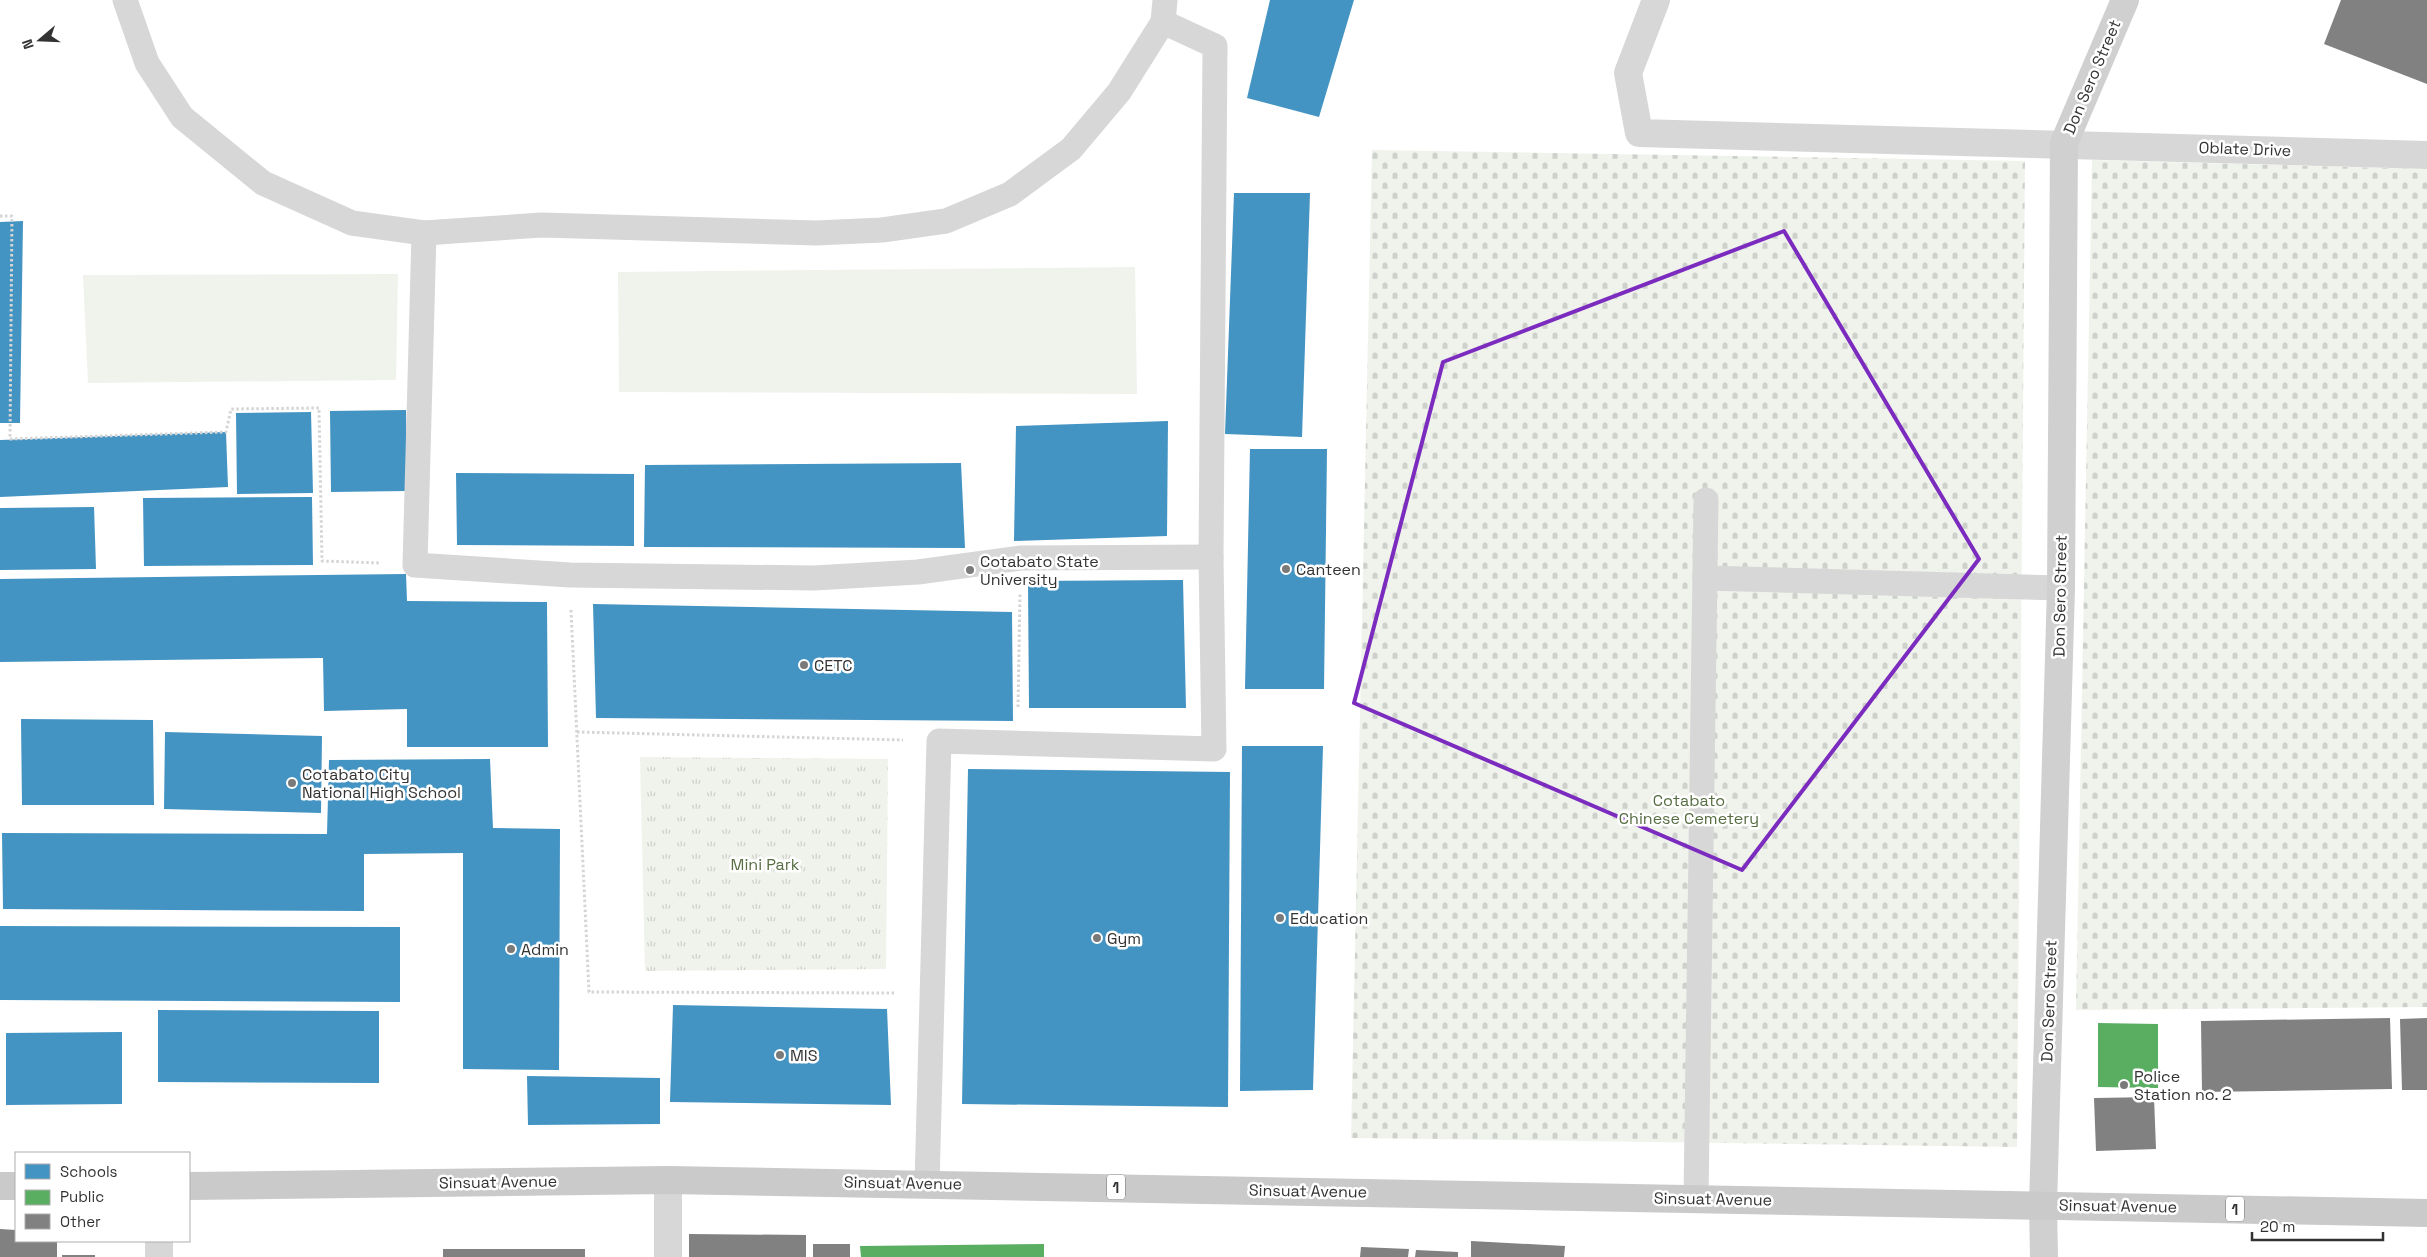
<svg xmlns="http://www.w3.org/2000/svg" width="2427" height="1257" font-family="'Space Grotesk',sans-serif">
<defs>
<pattern id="grass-tufts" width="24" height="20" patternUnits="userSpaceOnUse" patternTransform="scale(1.25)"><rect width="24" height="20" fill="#f0f3ec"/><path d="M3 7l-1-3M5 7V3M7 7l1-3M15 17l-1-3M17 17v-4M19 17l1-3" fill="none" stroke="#ced1cb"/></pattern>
<pattern id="cemetery-stones" width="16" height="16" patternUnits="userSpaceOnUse" patternTransform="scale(1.25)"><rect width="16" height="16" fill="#f0f3ec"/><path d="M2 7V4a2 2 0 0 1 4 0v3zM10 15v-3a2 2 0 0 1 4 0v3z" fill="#ced1cb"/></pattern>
</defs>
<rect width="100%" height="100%" fill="#fff"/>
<polygon fill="url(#grass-tufts)" points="640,757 888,759 886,969 645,971"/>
<g fill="url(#cemetery-stones)">
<polygon points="1372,150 2025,161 2017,1147 1351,1138"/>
<polygon points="2092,160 2427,169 2427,1007 2076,1010"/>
</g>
<g fill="#f0f3ec">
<polygon points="1135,267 1137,394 619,392 618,272"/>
<polygon points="398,274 396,380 88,383 83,275"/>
</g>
<g fill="#4393c3">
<polygon points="1270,0 1354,0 1319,117 1247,98"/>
<polygon points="1234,193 1310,193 1302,437 1225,434"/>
<polygon points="23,221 20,423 0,423 0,222"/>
<polygon points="406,410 407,491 331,492 330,411"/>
<polygon points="311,412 313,493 237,494 236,413"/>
<polygon points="1168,421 1167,536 1014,541 1016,426"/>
<polygon points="226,432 228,487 0,497 0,440"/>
<polygon points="1250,449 1327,449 1324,689 1245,689"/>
<polygon points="961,463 965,548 644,547 645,465"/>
<polygon points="456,473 634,474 634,546 457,545"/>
<polygon points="312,497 313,565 144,566 143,498"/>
<polygon points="94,507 96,569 0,570 0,508"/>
<polygon points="406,574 407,601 547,602 548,747 407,747 407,709 324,711 323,658 0,662 0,579"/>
<polygon points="1183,580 1186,708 1029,708 1028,581"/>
<polygon points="593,604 1012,612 1013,721 596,718"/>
<polygon points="21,719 153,720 154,805 22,805"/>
<polygon points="165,732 322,736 321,813 164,809"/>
<polygon points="1242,746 1323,746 1313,1090 1240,1091"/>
<polygon points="490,759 493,828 560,829 559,1070 463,1069 463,853 364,854 364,911 3,909 2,833 327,834 329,760"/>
<polygon points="968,769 1230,772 1228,1107 962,1104"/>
<polygon points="0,926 400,927 400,1002 0,1000"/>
<polygon points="673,1005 887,1009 891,1105 670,1102"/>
<polygon points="158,1010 379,1011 379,1083 158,1082"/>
<polygon points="122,1032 122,1104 6,1105 6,1033"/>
<polygon points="527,1076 660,1078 660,1124 528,1125"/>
</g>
<g fill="#5aae61">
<polygon points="2098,1023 2158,1024 2158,1088 2098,1087"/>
<polygon points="1044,1244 1044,1257 861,1257 860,1246"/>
</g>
<g fill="#818181">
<polygon points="2341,0 2427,0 2427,84 2324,44"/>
<polygon points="2390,1018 2392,1089 2202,1092 2201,1021"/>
<polygon points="2427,1018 2427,1090 2402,1090 2400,1019"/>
<polygon points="2154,1097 2156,1149 2096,1151 2094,1098"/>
<polygon points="0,1229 16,1230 16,1241 57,1241 57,1257 0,1257"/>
<polygon points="689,1234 806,1235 806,1257 689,1257"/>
<polygon points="1471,1241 1565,1246 1564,1257 1471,1257"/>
<rect x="813" y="1244" width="37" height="13"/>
<polygon points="1361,1247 1409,1249 1408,1257 1360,1257"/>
<rect x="443" y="1249" width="142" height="8"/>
<polygon points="1416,1250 1458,1252 1458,1257 1415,1257"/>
<rect x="62" y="1255" width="33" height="2"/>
</g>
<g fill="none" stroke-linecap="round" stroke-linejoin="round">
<g stroke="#d5d5d5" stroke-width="3" stroke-dasharray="2.5 2.5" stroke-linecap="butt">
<polyline points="0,216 12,216 10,439 226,432 231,409 319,408 322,561 380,563"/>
<polyline points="571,610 589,992 896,993"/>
<polyline points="1018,707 1020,594"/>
<polyline points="577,732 903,740"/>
</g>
<g stroke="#d7d7d7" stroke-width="25">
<polyline points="125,0 147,63 182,117 263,183 352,223 424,233 415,565 570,575 814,578 918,572 1021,558 1211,557"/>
<polyline points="424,233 542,225 816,233 882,230 946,221 1010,194 1071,149 1119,92 1163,22 1165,0"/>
<polyline points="1705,578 2061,588"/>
<polyline points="927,1184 939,741 1214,749 1211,557 1215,46 1163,22"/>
<polyline points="1696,1198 1706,500"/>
</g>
<g stroke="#d7d7d7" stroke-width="28">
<polyline points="1656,0 1628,73 1639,133 2427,155"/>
<polyline points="668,1180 668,1257"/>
<polyline points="159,1257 159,1241"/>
</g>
<polyline stroke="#d0d0d0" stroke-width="28" points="2044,1257 2043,1205 2061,588 2064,143 2125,0"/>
<g stroke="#cacaca" stroke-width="28">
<polyline points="0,1186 16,1186"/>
<polyline points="189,1186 668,1180 2427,1213"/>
</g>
</g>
<path fill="none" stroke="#7b2cbf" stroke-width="4" stroke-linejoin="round" d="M1784,231L1979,559L1742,870L1354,703L1443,362Z"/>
<g fill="#7a7a7a" stroke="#fff" stroke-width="2">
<circle cx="1286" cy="569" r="5"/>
<circle cx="970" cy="570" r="5"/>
<circle cx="804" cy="665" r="5"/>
<circle cx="292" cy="783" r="5"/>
<circle cx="1280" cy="918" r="5"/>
<circle cx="1097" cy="938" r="5"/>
<circle cx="511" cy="949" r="5"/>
<circle cx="780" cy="1055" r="5"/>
<circle cx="2124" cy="1085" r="5"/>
</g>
<g text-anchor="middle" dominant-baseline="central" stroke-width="5" stroke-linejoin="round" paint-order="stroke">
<g fill="#fff" stroke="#707070" stroke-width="1">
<rect x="1107" y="1174.5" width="18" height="25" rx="4"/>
<rect x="2226" y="1196.5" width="18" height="25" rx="4"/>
</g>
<g font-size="15" font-weight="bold" fill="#333">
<text x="1116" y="1187">1</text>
<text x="2235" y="1209">1</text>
</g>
<g font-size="16" fill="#333" stroke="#fff">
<text transform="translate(2092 77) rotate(-67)">Don Sero Street</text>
<text transform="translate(2245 149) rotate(2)">Oblate Drive</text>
<text transform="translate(2060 596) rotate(-89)">Don Sero Street</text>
<text transform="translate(2049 1001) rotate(-88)">Don Sero Street</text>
<text transform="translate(498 1182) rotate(-1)">Sinsuat Avenue</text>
<text transform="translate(903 1183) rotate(1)">Sinsuat Avenue</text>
<text transform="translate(1308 1191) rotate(1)">Sinsuat Avenue</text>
<text transform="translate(1713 1199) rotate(1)">Sinsuat Avenue</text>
<text transform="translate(2118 1206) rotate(1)">Sinsuat Avenue</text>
</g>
<g font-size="16" fill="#333" stroke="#fff" text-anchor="start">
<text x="980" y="561">Cotabato State<tspan x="980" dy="18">University</tspan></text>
<text x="1296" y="569">Canteen</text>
<text x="814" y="665">CETC</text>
<text x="302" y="774">Cotabato City<tspan x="302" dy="18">National High School</tspan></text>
<text x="1290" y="918">Education</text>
<text x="1107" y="938">Gym</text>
<text x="521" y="949">Admin</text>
<text x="790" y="1055">MIS</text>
<text x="2134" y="1076">Police<tspan x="2134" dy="18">Station no. 2</tspan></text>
</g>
<g font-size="16" fill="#576d42" stroke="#fff">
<text x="1689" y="800">Cotabato<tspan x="1689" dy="18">Chinese Cemetery</tspan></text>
<text x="765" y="864">Mini Park</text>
</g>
</g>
<rect x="15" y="1152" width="175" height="90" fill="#ffffff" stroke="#adadad"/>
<rect x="25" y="1164" width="25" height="15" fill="#4393c3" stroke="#adadad"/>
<text x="60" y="1177" font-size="15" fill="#333333">Schools</text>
<rect x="25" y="1190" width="25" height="15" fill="#5aae61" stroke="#adadad"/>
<text x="60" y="1202" font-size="15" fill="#333333">Public</text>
<rect x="25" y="1214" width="25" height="15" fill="#818181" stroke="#adadad"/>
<text x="60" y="1227" font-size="15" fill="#333333">Other</text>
<g transform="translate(40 40) rotate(251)" stroke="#ffffff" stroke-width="4" paint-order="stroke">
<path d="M0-4L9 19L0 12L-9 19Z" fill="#333333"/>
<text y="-8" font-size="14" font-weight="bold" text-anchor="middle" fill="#333333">N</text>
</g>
<path d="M2252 1232v8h131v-8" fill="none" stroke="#333333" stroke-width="2.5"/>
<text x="2260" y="1232" font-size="15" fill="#333333" stroke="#ffffff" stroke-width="4" paint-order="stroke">20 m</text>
</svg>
